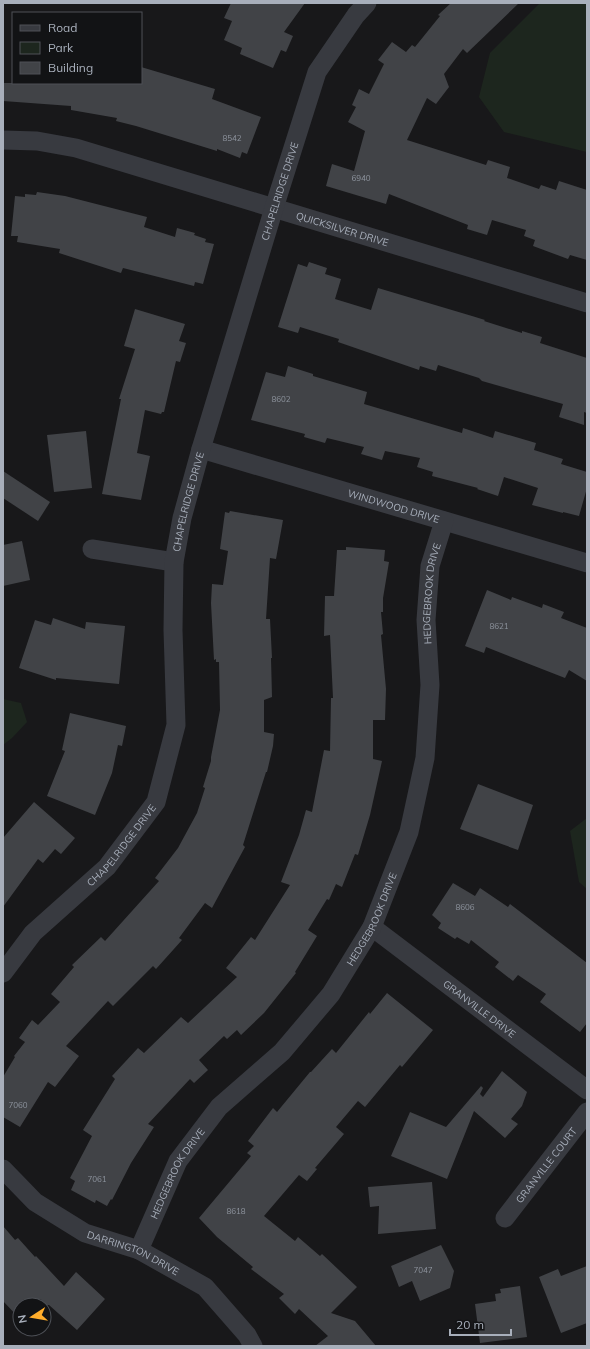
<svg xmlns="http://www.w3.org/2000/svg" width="590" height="1349" font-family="Mulish,sans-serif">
<rect width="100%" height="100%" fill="#18181a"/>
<g fill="#1d261e">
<polygon points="540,3 587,3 587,152 504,132 479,97 490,53"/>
<polygon points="3,699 21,703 27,722 12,738 3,745"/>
<polygon points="587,818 587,889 579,882 570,831"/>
</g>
<g fill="#414347">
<polygon points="231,3 305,3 284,32 293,36 286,52 281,50 273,68 240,54 242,48 224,40 232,21 224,18"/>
<polygon points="451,3 519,3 467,53 463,49 444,74 449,87 436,104 427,98 407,140 486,165 488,160 510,167 507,178 539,189 541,185 556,190 559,181 587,190 587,260 570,255 568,259 533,246 535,240 524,236 526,230 492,220 487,235 467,229 468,225 389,194 386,204 326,186 332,164 354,171 365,131 348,122 356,107 352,105 359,89 369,94 384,64 378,60 392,42 406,52 412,45 415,47 440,16 438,15"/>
<polygon points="141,67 215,89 212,99 261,117 247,154 242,152 240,158 217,149 217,151 136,126 116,121 117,118 71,110 71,106 3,101 3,83 141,83"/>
<polygon points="37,192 65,196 147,217 144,227 175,237 177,228 195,233 194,235 206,239 205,242 214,244 203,284 195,282 194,286 123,268 121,273 59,253 60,249 17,242 18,236 11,236 15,196 25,197 25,194 36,195"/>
<polygon points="309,262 327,268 325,274 341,279 335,299 371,310 378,288 472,316 485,320 484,321 522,333 522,331 542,337 540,343 587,358 587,413 584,412 584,425 559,417 563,404 482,381 479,378 438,365 436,371 420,366 419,370 338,342 339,339 300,327 298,333 278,327 298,264 307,267"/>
<polygon points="135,309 185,324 179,341 186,343 180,362 176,361 164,412 162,412 161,414 145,410 137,453 150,456 141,500 102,494 121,399 119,399 135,349 124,346"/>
<polygon points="288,366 313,374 313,376 367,392 364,404 462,433 463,428 493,438 495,431 536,443 534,450 563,459 561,464 587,472 587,488 579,516 563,512 563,513 532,505 538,488 504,477 498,496 477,489 478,488 432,476 433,472 417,467 420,458 385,451 382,460 361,454 364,447 327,438 325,443 304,437 305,434 251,420 266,372 285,377"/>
<polygon points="86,431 92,488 54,492 47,435"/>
<polygon points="3,471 50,502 38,521 3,498"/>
<polygon points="230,511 283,520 276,559 270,558 266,619 270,619 272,658 271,658 272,697 264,700 264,732 274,734 273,746 267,772 266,772 243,845 245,847 212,908 205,903 179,938 182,940 156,969 153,966 113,1006 108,1001 66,1046 79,1056 55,1087 48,1082 20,1127 3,1117 3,1077 15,1057 14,1056 25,1042 19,1038 32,1020 38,1025 60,1002 51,994 74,967 72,965 101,937 105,941 159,881 155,878 178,848 197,813 205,788 203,787 211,761 211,757 220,710 219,662 216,662 216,659 214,660 211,603 212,584 223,585 228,551 220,549 225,512 229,513"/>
<polygon points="22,541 30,580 3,586 3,545"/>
<polygon points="346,547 385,550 384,561 389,562 383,598 383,612 381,612 383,634 381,635 386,689 385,720 373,720 373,759 382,761 370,815 358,855 355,854 342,887 336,884 329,900 327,899 308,930 317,936 295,972 296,973 264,1013 241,1035 237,1030 227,1039 224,1036 199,1060 208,1070 194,1083 190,1079 148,1124 154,1127 131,1163 112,1200 111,1199 107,1206 96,1200 95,1203 71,1190 75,1181 70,1178 92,1136 83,1130 115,1079 112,1076 138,1048 144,1053 181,1017 188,1023 237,977 226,968 251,937 255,940 290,885 281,882 299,835 306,810 312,812 324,750 330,751 331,698 333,698 330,635 324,636 325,596 334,596 337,550 346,550"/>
<polygon points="487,590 511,600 512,597 542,608 543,604 564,612 561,618 587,628 587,681 569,670 565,678 486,647 484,653 465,646"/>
<polygon points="53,618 85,629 86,622 125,626 119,684 56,678 56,680 19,668 35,620 51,625"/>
<polygon points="70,713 126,726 122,746 118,745 112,773 95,815 47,796 65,751 62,750"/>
<polygon points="478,784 533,805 518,850 460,829"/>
<polygon points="34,802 75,838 61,854 55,849 43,863 38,859 3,907 3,838"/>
<polygon points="453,883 475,896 480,888 508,907 510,904 587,963 587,1023 580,1032 540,1002 546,994 518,975 513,981 495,967 499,962 471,940 469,944 457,937 455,939 438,928 441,923 432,915"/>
<polygon points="387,993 433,1030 402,1067 400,1065 365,1107 358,1101 336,1127 344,1134 315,1168 317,1169 307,1181 299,1175 264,1216 295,1241 298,1237 320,1256 322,1254 357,1287 331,1313 355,1321 376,1346 315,1346 328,1336 299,1309 295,1314 279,1298 284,1294 251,1269 253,1267 217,1237 199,1218 251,1156 247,1153 254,1146 248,1141 273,1108 277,1112 310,1072 311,1072 332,1049 336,1053 369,1012 370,1014"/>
<polygon points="502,1071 527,1092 522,1106 511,1119 518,1124 505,1138 474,1111 447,1179 391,1156 410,1112 446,1127 481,1086 483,1088 480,1094 483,1097"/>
<polygon points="432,1182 436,1229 378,1234 379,1206 370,1207 368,1187"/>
<polygon points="3,1226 15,1240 18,1238 35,1257 36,1256 64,1286 76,1272 105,1299 77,1330 49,1305 20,1305 20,1319 3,1301"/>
<polygon points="441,1245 454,1271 450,1288 420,1301 412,1281 399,1287 391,1266"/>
<polygon points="587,1266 587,1323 561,1333 539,1277 558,1269 561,1276"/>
<polygon points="520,1286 527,1337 480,1343 475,1304 496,1301 495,1294 501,1293 500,1289"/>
</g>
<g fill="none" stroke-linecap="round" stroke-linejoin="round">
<g stroke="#383a40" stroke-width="19">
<path id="s1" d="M3,140L37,141L76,148L587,303"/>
<path id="s2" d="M201,449L587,563"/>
<polyline points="92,549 174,562"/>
<path id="s3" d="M372,927L587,1090"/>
<path id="s4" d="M3,973L33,933L107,867L156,802L176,725L173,630L174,562L182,518L201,449L274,208L317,72L356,15L367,3"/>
<path id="s5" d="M3,1169L35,1202L85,1233L139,1250L205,1287L247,1335L253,1346"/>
<path id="s6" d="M505,1218L587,1112"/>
<path id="s7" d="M139,1250L178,1161L219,1107L282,1052L331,994L372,927L409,832L425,758L430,685L426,620L430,566L444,521"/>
</g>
</g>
<g text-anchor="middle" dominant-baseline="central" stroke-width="3.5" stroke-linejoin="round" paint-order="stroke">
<g font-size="8" fill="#8e949e">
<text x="232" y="138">8542</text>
<text x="361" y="178">6940</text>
<text x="281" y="399">8602</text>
<text x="499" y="626">8621</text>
<text x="465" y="907">8606</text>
<text x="18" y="1105">7060</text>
<text x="97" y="1179">7061</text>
<text x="236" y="1211">8618</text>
<text x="423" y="1270">7047</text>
</g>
<g font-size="10" fill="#a8afbb" stroke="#121315">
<text stroke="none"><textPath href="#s4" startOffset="859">CHAPELRIDGE DRIVE</textPath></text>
<text stroke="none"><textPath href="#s1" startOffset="352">QUICKSILVER DRIVE</textPath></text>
<text stroke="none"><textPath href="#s4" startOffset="535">CHAPELRIDGE DRIVE</textPath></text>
<text stroke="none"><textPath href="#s2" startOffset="201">WINDWOOD DRIVE</textPath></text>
<text stroke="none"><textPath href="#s7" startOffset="746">HEDGEBROOK DRIVE</textPath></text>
<text stroke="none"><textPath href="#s4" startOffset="175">CHAPELRIDGE DRIVE</textPath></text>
<text stroke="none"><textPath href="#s7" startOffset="410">HEDGEBROOK DRIVE</textPath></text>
<text stroke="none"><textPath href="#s3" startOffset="135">GRANVILLE DRIVE</textPath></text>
<text stroke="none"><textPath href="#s6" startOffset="67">GRANVILLE COURT</textPath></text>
<text stroke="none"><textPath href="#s7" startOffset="86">HEDGEBROOK DRIVE</textPath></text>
<text stroke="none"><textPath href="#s5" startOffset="157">DARRINGTON DRIVE</textPath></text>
</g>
</g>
<rect width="590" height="1349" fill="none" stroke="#a8afbb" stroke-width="8"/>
<rect x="12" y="12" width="130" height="72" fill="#121315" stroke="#4e5157"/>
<rect x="20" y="25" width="20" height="6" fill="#383a40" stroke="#4e5157"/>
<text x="48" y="32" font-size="12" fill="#a8afbb">Road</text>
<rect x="20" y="42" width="20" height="12" fill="#1d261e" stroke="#4e5157"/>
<text x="48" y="52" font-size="12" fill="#a8afbb">Park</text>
<rect x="20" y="62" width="20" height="12" fill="#414347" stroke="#4e5157"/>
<text x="48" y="72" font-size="12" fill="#a8afbb">Building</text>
<g transform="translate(32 1317) rotate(258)"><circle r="19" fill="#121315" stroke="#4e5157"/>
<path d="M0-3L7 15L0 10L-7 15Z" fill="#ffad2b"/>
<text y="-6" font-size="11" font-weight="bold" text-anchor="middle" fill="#a8afbb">N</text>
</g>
<path d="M450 1329v6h61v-6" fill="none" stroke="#a8afbb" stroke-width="2"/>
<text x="456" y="1329" font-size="12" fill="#a8afbb" stroke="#121315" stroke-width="3" paint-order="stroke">20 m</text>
</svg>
